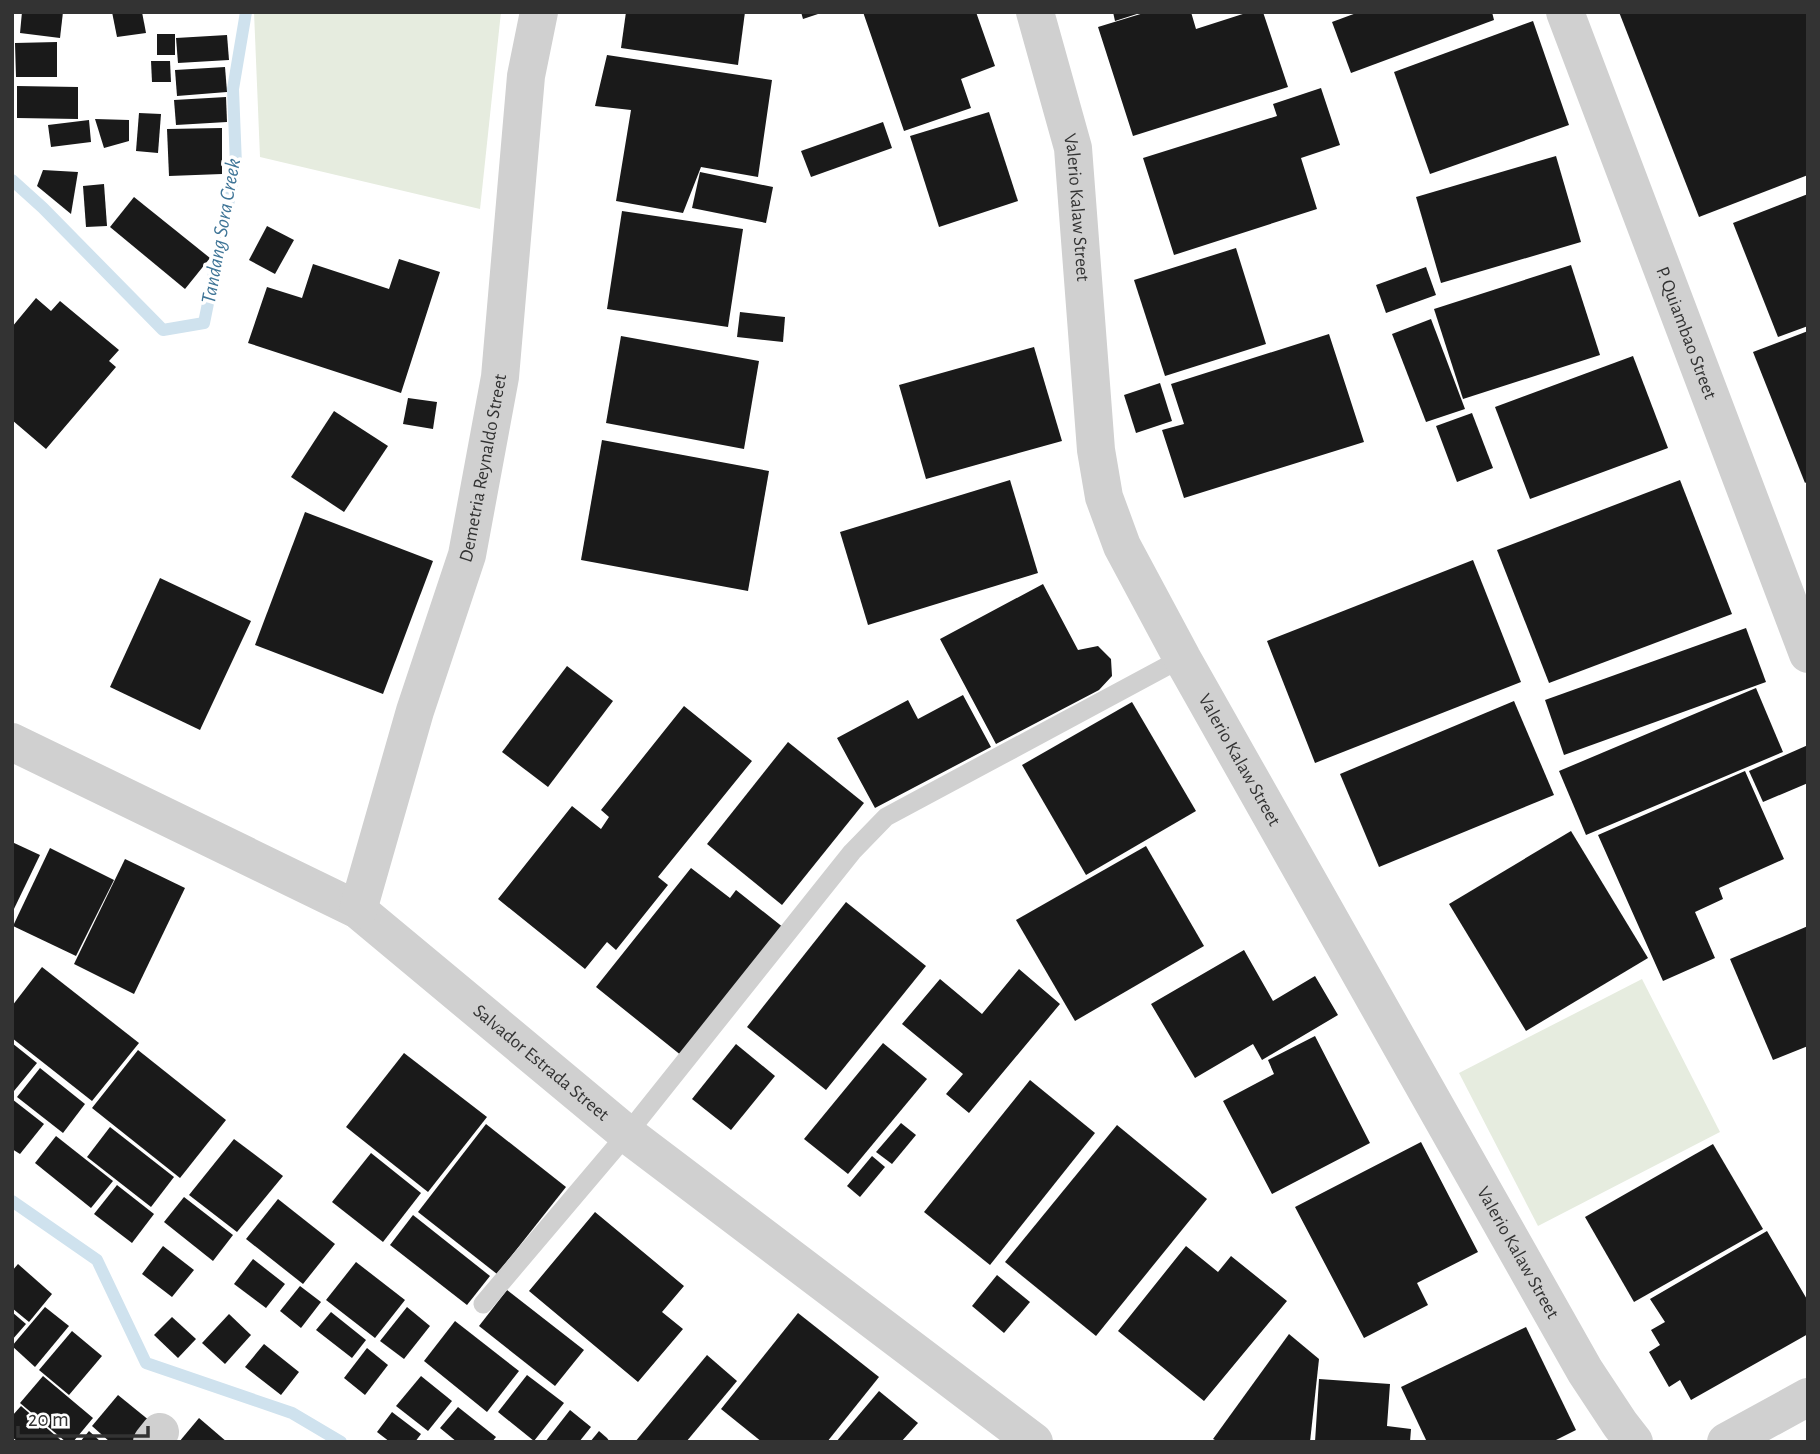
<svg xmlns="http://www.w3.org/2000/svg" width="1820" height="1454" font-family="'Alegreya Sans',sans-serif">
<rect width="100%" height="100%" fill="#fff"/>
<g fill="#e6ecdf">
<polygon points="254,12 501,12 480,209 260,157"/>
<polygon points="1642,979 1720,1132 1538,1226 1459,1073"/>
</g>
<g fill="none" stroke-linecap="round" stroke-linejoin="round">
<g stroke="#cfe2ee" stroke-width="12">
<polyline points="12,180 43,208 163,330 204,323 236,165 233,89 246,12"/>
<polyline points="12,1201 97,1260 146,1363 292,1413 341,1442"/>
</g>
</g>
<g fill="#1a1a1a">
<polygon points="22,12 63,12 60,38 20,33"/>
<polygon points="112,12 142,12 146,33 117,37"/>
<polygon points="626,12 745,12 738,65 621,48"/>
<polygon points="801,12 821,12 821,13 803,19"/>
<polygon points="863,12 976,12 995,66 961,79 971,108 904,131"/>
<polygon points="1113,12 1140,12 1140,13 1115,21"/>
<polygon points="1147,12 1191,12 1196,29 1249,12 1263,12 1288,87 1133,136 1098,27"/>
<polygon points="1359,12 1492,12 1494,20 1351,73 1332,22"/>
<polygon points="1619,12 1808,12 1808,175 1699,217"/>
<polygon points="1533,21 1569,125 1430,174 1394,72"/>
<rect x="157" y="34" width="18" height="21"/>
<polygon points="227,35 229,60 178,63 176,38"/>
<polygon points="57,42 57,77 16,77 15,43"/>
<polygon points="607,55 772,80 758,177 701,167 683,213 616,201 631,110 595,106"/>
<polygon points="151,61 170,61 171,82 152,82"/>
<polygon points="225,67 227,92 177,96 175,70"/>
<polygon points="17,86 78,87 78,119 17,118"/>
<polygon points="1321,88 1340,145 1301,158 1317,209 1174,255 1143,158 1277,116 1273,104"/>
<polygon points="226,97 227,122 176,125 174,100"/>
<polygon points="989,112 1018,201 939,227 910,136"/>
<polygon points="139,113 161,114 158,153 136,151"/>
<polygon points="95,119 129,120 129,141 104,148"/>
<polygon points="89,120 91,142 51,147 48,125"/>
<polygon points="883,122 892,148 811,177 801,151"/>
<polygon points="222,128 222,174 169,176 167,129"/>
<polygon points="1556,156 1581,242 1441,283 1416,197"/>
<polygon points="43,170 78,172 71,214 37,186"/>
<polygon points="700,172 773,187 766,223 692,208"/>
<polygon points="104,184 107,226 86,227 83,186"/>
<polygon points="1808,194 1808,326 1778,337 1733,223"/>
<polygon points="134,197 210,258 185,289 110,227"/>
<polygon points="622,211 743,229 728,327 607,309"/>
<polygon points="267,226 294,240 275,274 249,260"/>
<polygon points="1236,248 1266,344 1165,376 1134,280"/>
<polygon points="399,259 440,272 401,393 248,343 267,287 302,298 313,264 389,289"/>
<polygon points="1571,265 1600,355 1463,399 1434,309"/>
<polygon points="1426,267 1436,295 1386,313 1376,285"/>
<polygon points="36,298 51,311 60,301 119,350 109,361 116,367 46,449 12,420 12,327"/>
<polygon points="740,312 785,317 783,342 737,337"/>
<polygon points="1431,319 1465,409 1426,422 1392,334"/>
<polygon points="1808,331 1808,481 1805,483 1753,352"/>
<polygon points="1329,334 1364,442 1184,498 1162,430 1184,424 1171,384"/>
<polygon points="621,336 759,361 744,449 606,423"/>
<polygon points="1034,347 1062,441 926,479 899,385"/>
<polygon points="1633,356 1668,448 1530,499 1495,407"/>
<polygon points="1160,383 1172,421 1136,433 1124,395"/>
<polygon points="408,398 437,402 433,429 403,424"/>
<polygon points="334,411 388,446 344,512 291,477"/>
<polygon points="1472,413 1493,468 1457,482 1436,426"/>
<polygon points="602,440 769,471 748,591 581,560"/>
<polygon points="1010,480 1038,573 868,625 840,532"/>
<polygon points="1680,480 1732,614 1549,683 1497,550"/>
<polygon points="305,512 433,561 383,694 255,645"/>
<polygon points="1473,560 1521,682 1315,763 1267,641"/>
<polygon points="160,578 251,621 200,730 110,687"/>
<polygon points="1043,584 1078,650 1098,646 1111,659 1112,676 1099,690 996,744 940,639"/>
<polygon points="1746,628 1766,682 1564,755 1545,700"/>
<polygon points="567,666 613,701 548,787 502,752"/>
<polygon points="1756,688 1783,752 1586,835 1559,771"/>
<polygon points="963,695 991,747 875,808 837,738 908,700 918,719"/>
<polygon points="1514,701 1554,795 1379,867 1340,774"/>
<polygon points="1132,702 1196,811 1086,875 1022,765"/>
<polygon points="684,706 752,761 658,877 668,885 616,950 607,942 585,969 498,899 572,806 601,829 609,817 601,810"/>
<polygon points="788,742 864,803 782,905 707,844"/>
<polygon points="1808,745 1808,783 1763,802 1749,771"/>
<polygon points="1745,771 1784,859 1719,888 1723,899 1695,912 1715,958 1663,981 1598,835"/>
<polygon points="1571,831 1648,958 1526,1031 1449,904"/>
<polygon points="12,842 40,855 12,913"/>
<polygon points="1146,846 1204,946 1075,1021 1016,920"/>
<polygon points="50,848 114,880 76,956 13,926"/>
<polygon points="125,859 185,888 134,994 74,964"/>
<polygon points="691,868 730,898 736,890 784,928 682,1056 596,987"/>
<polygon points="846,902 926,966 826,1090 747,1027"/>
<polygon points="1808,926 1808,1046 1773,1060 1730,959"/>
<polygon points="1244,950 1273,1001 1315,976 1338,1015 1262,1060 1253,1044 1195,1078 1151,1004"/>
<polygon points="42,967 139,1043 92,1101 12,1038 12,1006"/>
<polygon points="1019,969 1060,1004 969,1113 946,1094 963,1074 902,1024 940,979 982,1014"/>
<polygon points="1315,1036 1370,1143 1272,1194 1223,1101 1274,1074 1268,1060"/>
<polygon points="12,1043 37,1063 14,1091 12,1089"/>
<polygon points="883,1043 927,1079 848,1174 804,1139"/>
<polygon points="736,1044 775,1076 731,1130 692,1099"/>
<polygon points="138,1050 226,1120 180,1178 92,1108"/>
<polygon points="404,1053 487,1117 428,1192 346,1127"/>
<polygon points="40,1068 85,1104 63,1133 17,1097"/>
<polygon points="1030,1080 1095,1133 990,1265 924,1212"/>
<polygon points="12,1099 44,1124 20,1154 12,1149"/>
<polygon points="901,1123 916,1135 892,1164 876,1152"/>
<polygon points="486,1124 566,1187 497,1274 418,1212"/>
<polygon points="1117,1125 1207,1199 1096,1336 1005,1262"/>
<polygon points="110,1127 174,1177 151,1207 87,1157"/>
<polygon points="56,1136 113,1181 91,1208 35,1163"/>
<polygon points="234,1139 283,1176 237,1232 189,1195"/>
<polygon points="1421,1142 1478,1252 1417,1283 1428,1305 1364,1338 1295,1207"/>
<polygon points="1713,1144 1763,1229 1634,1302 1585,1217"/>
<polygon points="371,1153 421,1193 383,1242 332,1202"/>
<polygon points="872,1156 885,1167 860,1197 847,1186"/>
<polygon points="117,1185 154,1214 132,1243 94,1214"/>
<polygon points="184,1197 233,1235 213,1261 164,1222"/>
<polygon points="278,1199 335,1244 303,1284 246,1239"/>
<polygon points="595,1212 684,1286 662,1312 683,1329 638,1382 529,1291"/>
<polygon points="413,1215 490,1276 467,1305 390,1245"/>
<polygon points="1767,1231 1808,1301 1808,1334 1691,1400 1680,1380 1669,1387 1649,1352 1660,1345 1651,1330 1665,1322 1650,1299"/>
<polygon points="163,1246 194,1270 172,1297 142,1274"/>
<polygon points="1186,1246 1218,1272 1231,1256 1287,1301 1204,1401 1118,1331"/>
<polygon points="253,1259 285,1284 266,1308 234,1284"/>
<polygon points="356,1262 405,1300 375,1338 326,1300"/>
<polygon points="18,1264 52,1294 29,1322 12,1308 12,1271"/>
<polygon points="997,1275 1030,1302 1004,1333 972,1306"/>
<polygon points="300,1286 321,1302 301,1328 280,1311"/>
<polygon points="507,1290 584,1350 555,1386 479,1326"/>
<polygon points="45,1307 69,1326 35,1367 12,1346"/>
<polygon points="407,1307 430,1326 404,1359 380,1341"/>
<polygon points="12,1312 26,1324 12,1340"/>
<polygon points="331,1312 366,1340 352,1358 316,1330"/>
<polygon points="798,1313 879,1377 827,1442 762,1442 721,1409"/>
<polygon points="229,1314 251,1335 225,1364 202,1343"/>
<polygon points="172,1317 196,1339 178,1358 154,1335"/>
<polygon points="455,1321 519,1371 487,1412 424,1361"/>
<polygon points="1526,1327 1576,1430 1552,1442 1427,1442 1401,1387"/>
<polygon points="72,1331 102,1356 69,1395 39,1370"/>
<polygon points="1289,1334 1319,1359 1310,1442 1219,1442 1213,1439"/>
<polygon points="264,1344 299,1372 281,1395 245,1367"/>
<polygon points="367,1348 388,1365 365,1395 344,1378"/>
<polygon points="707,1355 737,1381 686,1442 635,1442"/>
<polygon points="527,1375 564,1403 534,1441 498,1412"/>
<polygon points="43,1376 93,1418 73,1442 66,1442 20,1403"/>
<polygon points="421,1376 452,1401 428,1431 396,1406"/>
<polygon points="1319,1379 1390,1384 1387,1426 1411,1429 1410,1442 1315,1442"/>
<polygon points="879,1391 918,1423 901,1442 836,1442"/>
<polygon points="118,1395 150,1421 133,1442 110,1442 92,1426"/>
<polygon points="21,1406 63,1442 18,1442 12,1437 12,1416"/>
<polygon points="458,1407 496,1437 492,1442 457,1442 440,1428"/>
<polygon points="570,1410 591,1427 579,1442 545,1442"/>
<polygon points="392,1412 421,1434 415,1442 390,1442 377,1432"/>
<polygon points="199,1418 227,1442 179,1442"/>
<polygon points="89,1431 101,1442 80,1442"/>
<polygon points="599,1431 607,1438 610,1442 590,1442"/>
</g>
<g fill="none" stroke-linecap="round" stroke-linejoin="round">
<polyline stroke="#d0d0d0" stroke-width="19" points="483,1304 627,1134 852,852 886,817 1182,658"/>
<g stroke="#d0d0d0" stroke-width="38">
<path id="s1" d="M1035,12L1073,148L1096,450L1104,497L1122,546L1182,658L1585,1371L1620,1424L1634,1442"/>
<path id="s2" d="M1565,12L1808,654"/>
<path id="s3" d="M12,742L358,910L627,1134L1034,1442"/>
<path id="s4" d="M358,910L415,711L467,555L500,377L526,76L539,12"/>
<polyline points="152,1442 160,1432"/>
<polyline points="1726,1442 1808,1397"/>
</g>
</g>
<g text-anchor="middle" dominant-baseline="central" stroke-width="7" stroke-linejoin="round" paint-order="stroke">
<g font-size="19" fill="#333" stroke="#fff">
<text stroke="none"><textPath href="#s1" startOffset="201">Valerio Kalaw Street</textPath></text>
<text stroke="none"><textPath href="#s2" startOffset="343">P. Quiambao Street</textPath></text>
<text stroke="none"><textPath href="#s4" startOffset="460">Demetria Reynaldo Street</textPath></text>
<text stroke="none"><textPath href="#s1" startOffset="788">Valerio Kalaw Street</textPath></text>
<text stroke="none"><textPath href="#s3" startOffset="623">Salvador Estrada Street</textPath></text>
<text stroke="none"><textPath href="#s1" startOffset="1354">Valerio Kalaw Street</textPath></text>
</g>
<g font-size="21" font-style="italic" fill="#3f7597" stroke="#fff">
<text transform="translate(221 231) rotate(-80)">Tandang Sora Creek</text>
</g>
</g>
<rect width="1820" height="1454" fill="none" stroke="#333333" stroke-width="28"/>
<path d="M18 1426v10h130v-10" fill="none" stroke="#333333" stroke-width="3.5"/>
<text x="28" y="1426" font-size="21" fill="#333333" stroke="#ffffff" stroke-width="5" paint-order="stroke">20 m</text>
</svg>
